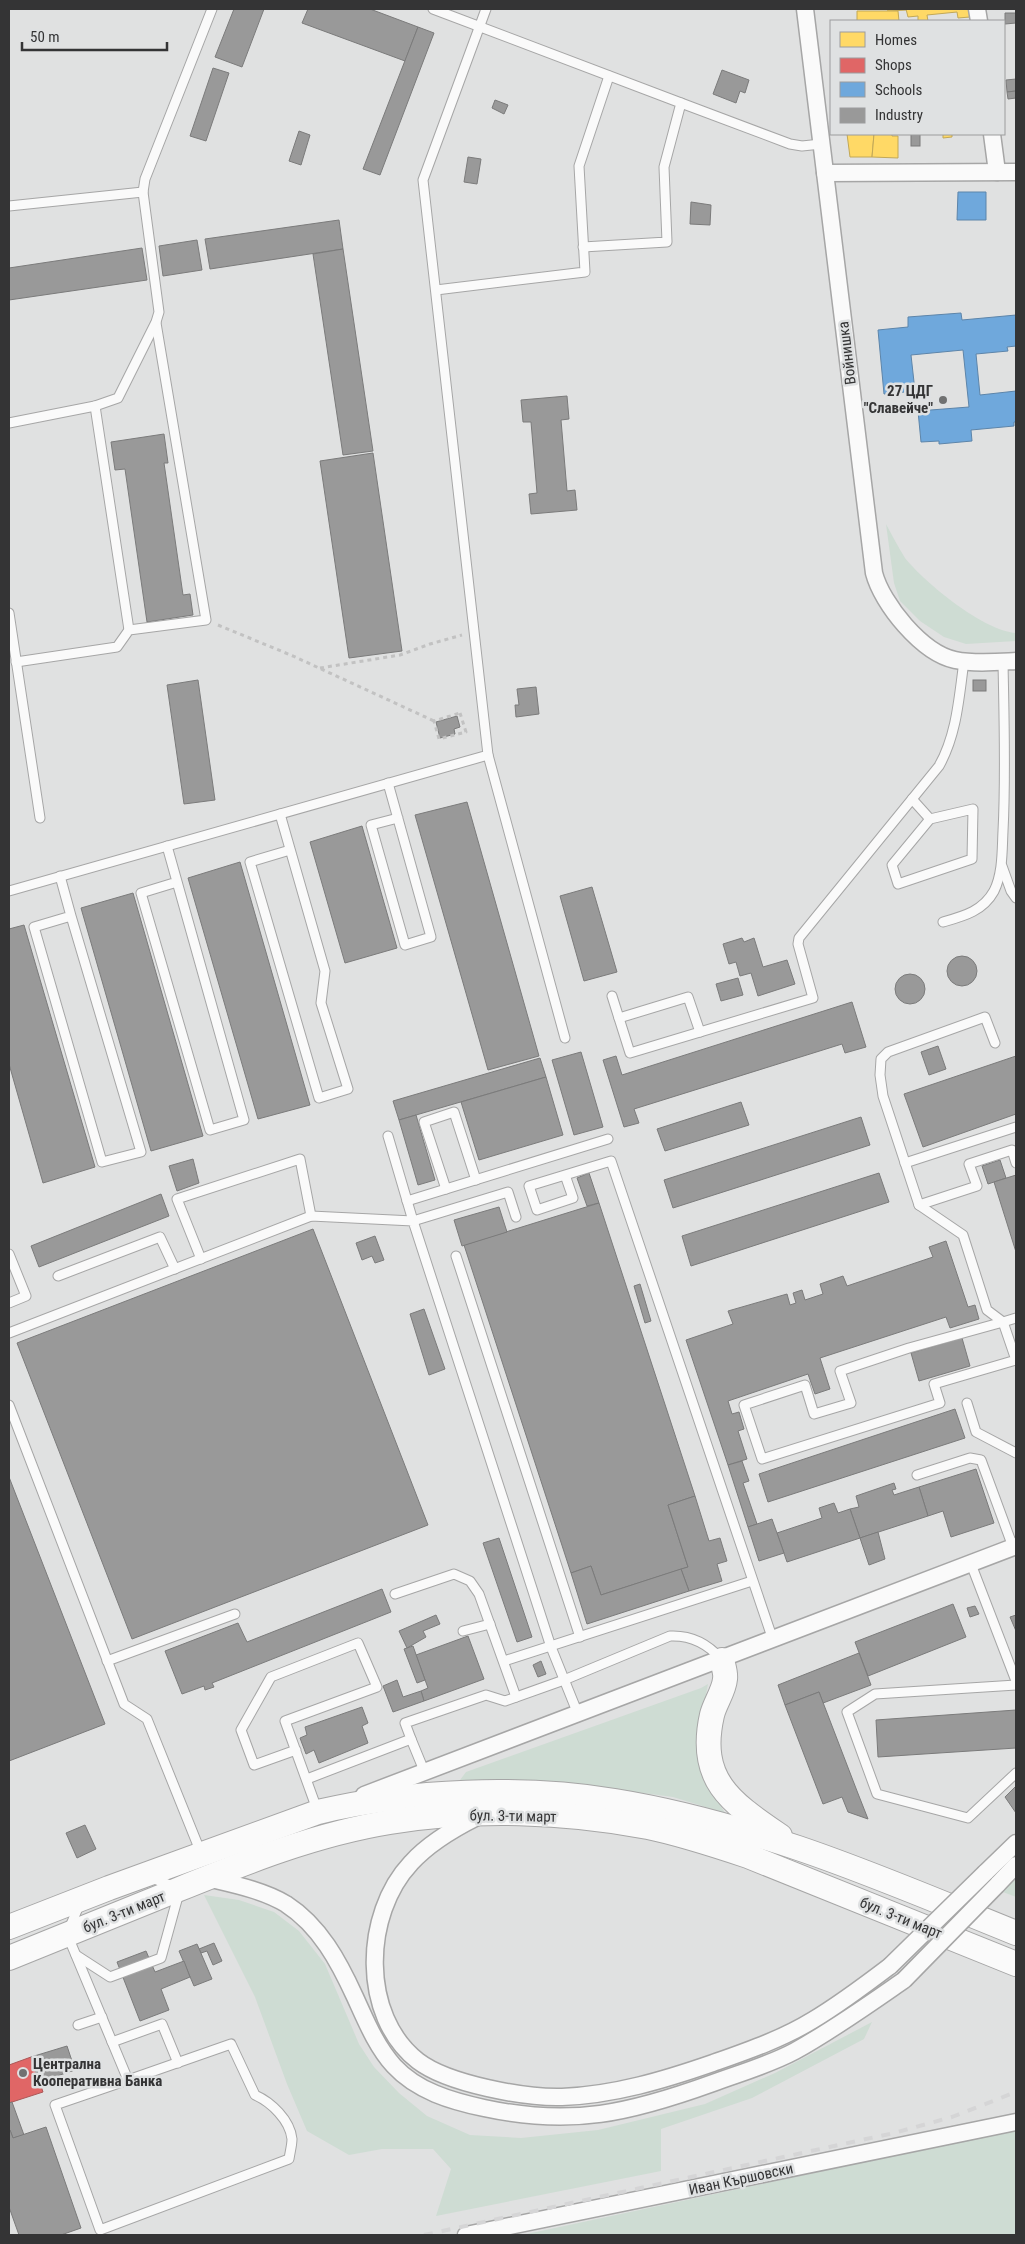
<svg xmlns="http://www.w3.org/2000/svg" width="1025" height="2244" font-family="'Roboto Condensed',sans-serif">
<rect width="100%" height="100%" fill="#e0e1e1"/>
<g fill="#cedcd3">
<path d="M886,524C892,535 898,547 905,558C925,583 984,631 1016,633V641L966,644L944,637L920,621L900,601L894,583Z"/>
<polygon points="708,1684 699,1732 701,1772 725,1813 673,1797 605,1788 521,1781 460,1780 466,1772 701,1688"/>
<polygon points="1016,1879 1016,1897 1003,1892 1003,1891"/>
<polygon points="204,1895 239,1900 274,1912 299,1931 325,1964 359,2044 374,2067 399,2093 427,2116 470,2135 521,2138 598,2130 705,2104 775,2073 872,2022 864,2039 752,2098 661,2129 661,2171 436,2216 451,2169 433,2149 382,2149 349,2155 307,2131 287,2084 255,1997"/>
<polygon points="1016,2130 1016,2235 522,2235"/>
</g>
<g fill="#ffd966" stroke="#c2a857">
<polygon points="887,9 906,9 907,10 888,11"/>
<polygon points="906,9 969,9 970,17 958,18 957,12 927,15 928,21 918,21 918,16 908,17"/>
<polygon points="857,11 898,11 899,21 857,21"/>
<polygon points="847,134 874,134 872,157 850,157"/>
<polygon points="874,134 892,134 892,136 898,136 898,158 872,157"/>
<polygon points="943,134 952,134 952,137 943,138"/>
</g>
<polygon fill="#e06666" stroke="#ac5757" points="31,2057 43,2092 9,2103 9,2065"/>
<g fill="#6fa8dc" stroke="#5d85aa">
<polygon points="958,192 986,192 986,220 957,220"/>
<polygon points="961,313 962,320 1016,315 1016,346 1007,347 1008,351 976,354 980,395 1016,391 1016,422 1014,422 1014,426 971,430 972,441 939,444 939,441 921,442 918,411 969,407 963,350 911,355 915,391 884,394 878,330 908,327 908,317"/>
</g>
<g fill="#999" stroke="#7b7b7b">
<polygon points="234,9 264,9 242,67 215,57"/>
<polygon points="308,9 370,9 418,27 405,61 302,23"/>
<polygon points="1005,13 1016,13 1016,23 1005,24"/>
<polygon points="418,27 434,33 380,175 363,169"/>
<polygon points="213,68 229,73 206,141 190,136"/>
<polygon points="722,70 749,80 745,93 740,91 736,103 713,94"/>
<polygon points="1016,79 1016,91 1007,92 1006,80"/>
<polygon points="1016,91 1016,98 1008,99 1007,92"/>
<polygon points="495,100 508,105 504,114 492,108"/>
<polygon points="299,131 310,135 301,165 289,161"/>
<rect x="911" y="134" width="9" height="12"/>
<polygon points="468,157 481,159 477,184 464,182"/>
<polygon points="691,202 711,205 710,225 690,224"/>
<polygon points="339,220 343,249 210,269 205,239"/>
<polygon points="197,240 202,270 163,276 159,246"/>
<polygon points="142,248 147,280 9,300 9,268"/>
<polygon points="343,249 373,451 343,455 313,254"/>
<polygon points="567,396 569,419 561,420 567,491 575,490 577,510 531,514 529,494 537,493 531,422 523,422 521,400"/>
<polygon points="164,434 168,463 164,463 183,595 190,594 193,615 147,622 125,469 115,470 111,442"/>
<polygon points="373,453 402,651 349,658 320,461"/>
<polygon points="198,680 215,800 184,804 167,685"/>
<rect x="973" y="680" width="13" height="11"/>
<polygon points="536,687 539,714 516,717 515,705 519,705 517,689"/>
<polygon points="457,716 460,727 454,729 455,734 440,738 436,722"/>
<polygon points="467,802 539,1056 488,1070 415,815"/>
<polygon points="362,826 397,948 345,963 310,842"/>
<polygon points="240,862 310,1105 258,1119 188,878"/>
<polygon points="592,887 617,972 584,981 560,896"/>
<polygon points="133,893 203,1136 151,1151 81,908"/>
<polygon points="24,925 95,1167 43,1183 9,1064 9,929"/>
<polygon points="742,938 744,942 754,938 763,967 787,960 795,984 758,996 751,973 740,976 736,962 729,964 723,944"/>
<circle cx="962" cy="971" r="15"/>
<circle cx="910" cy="989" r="15"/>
<polygon points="738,978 743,995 721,1001 716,984"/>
<polygon points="852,1002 866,1047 845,1053 842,1044 634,1109 639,1123 624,1127 603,1060 616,1056 622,1075"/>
<polygon points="938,1046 946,1069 929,1075 921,1052"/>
<polygon points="581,1052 603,1127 574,1135 552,1060"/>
<polygon points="1016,1056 1016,1114 923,1147 904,1094"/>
<polygon points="540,1058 546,1077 399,1120 393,1101"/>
<polygon points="546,1077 563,1135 479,1160 461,1102"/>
<polygon points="741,1102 749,1125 665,1151 657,1129"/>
<polygon points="416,1115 435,1180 418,1185 399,1120"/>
<polygon points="861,1117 870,1145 673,1208 664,1180"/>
<polygon points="193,1159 199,1183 177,1191 169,1166"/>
<polygon points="1000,1160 1006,1178 988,1184 982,1166"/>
<polygon points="589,1173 599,1203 587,1206 577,1178"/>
<polygon points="879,1173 889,1202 691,1266 682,1236"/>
<polygon points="1016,1175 1016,1252 994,1182"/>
<polygon points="161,1194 169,1216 39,1267 31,1246"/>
<polygon points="599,1203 695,1496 668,1505 688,1567 601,1595 591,1566 571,1573 464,1245"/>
<polygon points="499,1207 507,1232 462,1246 454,1220"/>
<polygon points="313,1229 428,1525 132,1639 17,1343"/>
<polygon points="375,1236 384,1260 375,1263 372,1256 362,1260 356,1243"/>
<polygon points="946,1241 968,1307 975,1305 979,1319 950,1328 946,1317 820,1358 830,1389 815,1394 808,1374 728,1401 732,1414 739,1412 744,1429 738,1431 747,1459 728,1465 686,1340 733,1324 728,1311 787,1294 790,1305 796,1303 793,1293 802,1290 805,1300 823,1294 820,1284 843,1276 847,1286 933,1257 929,1247"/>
<polygon points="640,1284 651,1321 645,1323 634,1286"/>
<polygon points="424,1309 445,1369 429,1375 410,1314"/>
<polygon points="962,1338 970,1366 919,1381 911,1353"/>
<polygon points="955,1409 965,1438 768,1502 759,1474"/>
<polygon points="742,1461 749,1481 743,1483 757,1524 748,1527 728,1465"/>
<polygon points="976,1469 994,1523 951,1537 943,1511 928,1516 919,1487"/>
<polygon points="9,1477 105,1724 9,1761"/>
<polygon points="894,1483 896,1489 892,1490 894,1495 919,1487 928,1516 860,1538 850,1509 859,1507 856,1496"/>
<polygon points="695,1496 709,1541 720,1538 727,1561 717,1564 722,1581 689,1591 681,1569 688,1567 668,1505"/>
<polygon points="834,1503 838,1513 850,1509 860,1538 787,1562 777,1533 822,1518 819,1508"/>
<polygon points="772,1519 784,1553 759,1561 748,1527"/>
<polygon points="878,1532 885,1559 869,1565 860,1538"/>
<polygon points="499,1538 532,1637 517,1642 483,1543"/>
<polygon points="591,1566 601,1595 681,1569 689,1591 587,1624 571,1573"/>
<polygon points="382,1589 391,1612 212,1683 214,1687 205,1690 204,1686 182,1694 165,1651 238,1623 247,1642"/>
<polygon points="953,1604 966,1637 868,1676 855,1642"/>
<polygon points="975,1606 979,1614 970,1617 967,1608"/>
<polygon points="436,1615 440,1624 423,1631 426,1637 407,1648 399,1631"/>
<polygon points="1016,1615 1016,1631 1010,1617"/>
<polygon points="468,1636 484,1679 424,1701 421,1691 428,1688 416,1655"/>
<polygon points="413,1646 425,1680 417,1683 404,1649"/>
<polygon points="859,1653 871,1685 823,1703 819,1692 785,1705 778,1685"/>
<polygon points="541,1661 546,1674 538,1677 533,1665"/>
<polygon points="397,1680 403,1697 421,1691 424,1701 393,1712 383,1686"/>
<polygon points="819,1692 857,1791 868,1819 848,1812 842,1797 823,1804 785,1705"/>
<polygon points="362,1707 368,1723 362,1726 368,1743 319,1763 314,1750 306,1754 300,1738 307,1735 305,1727"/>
<polygon points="1016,1710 1016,1748 878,1757 876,1720"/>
<polygon points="1016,1786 1016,1813 1005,1797"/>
<polygon points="85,1825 96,1849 77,1858 66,1833"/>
<polygon points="214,1943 222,1961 213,1965 207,1951 201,1953 199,1949"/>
<polygon points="197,1944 212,1979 194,1986 179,1951"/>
<polygon points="146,1951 155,1972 184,1961 190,1977 161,1989 169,2010 140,2021 117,1962"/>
<polygon points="67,2046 75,2070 39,2082 31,2057"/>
<polygon points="12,2102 24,2135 13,2138 10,2130 9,2131 9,2103"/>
<polygon points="46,2127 81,2228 61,2235 19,2235 9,2207 9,2131 10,2130 13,2138"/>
</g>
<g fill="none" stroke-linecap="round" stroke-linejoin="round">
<g stroke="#a6a6a6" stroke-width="11">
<g id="lane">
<polyline points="433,9 681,103 664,167 667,242 583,247"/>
<polyline points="681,103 790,144 802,146 821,144"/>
<polyline points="9,206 143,192"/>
<polyline points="436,290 585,272 579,166 609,76"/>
<polyline points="95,406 129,630"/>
<polyline points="9,423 95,406 118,398 156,322 159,312 143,192 145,179 212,9"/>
<polyline points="9,613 40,818"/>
<polyline points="16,662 117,647 129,630 206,620 156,323"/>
<polyline points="488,755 565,1038"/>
<polyline points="388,783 431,937 405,945 371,825 398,818"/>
<polyline points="912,799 930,819 892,865 898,884 972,859 973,809 930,819"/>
<polyline points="280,814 325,971 321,1003 348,1089 319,1098 250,862 290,850"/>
<polyline points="167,846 244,1120 210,1130 141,893 177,882"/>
<polyline points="1002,866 1011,891 1016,898"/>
<polyline points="60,876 71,916 141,1152 102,1162 34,927 71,916"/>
<polyline points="9,891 488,755 423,180 486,9"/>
<path d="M943,922C964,916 983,911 994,891C1003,873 1002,850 1003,831C1006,774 1004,718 1003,662"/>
<path d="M612,996L630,1053L813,998L798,944L799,938L939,766C957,734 959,697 964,661"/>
<polyline points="619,1018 688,997 700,1032"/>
<polyline points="995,1043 985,1017 888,1052 881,1059 880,1075 883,1096 919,1205 963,1235 987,1310 1003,1322 1016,1318"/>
<polyline points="388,1136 413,1221 508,1192 516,1217"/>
<polyline points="905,1163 1016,1127"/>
<polyline points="565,1175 573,1198 537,1210 529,1186 611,1161 773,1640"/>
<polyline points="446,1189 424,1122 454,1112 476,1180"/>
<polyline points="407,1201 608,1139"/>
<polyline points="919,1205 977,1186 969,1164 1012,1150 1016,1163"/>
<polyline points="9,1254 26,1296 9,1303"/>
<polyline points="456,1256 580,1637"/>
<polyline points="201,1259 177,1199 300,1159 311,1216"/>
<polyline points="58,1276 160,1237 175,1269"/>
<polyline points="9,1333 311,1216 413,1221 551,1647 578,1714"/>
<polyline points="1016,1360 1003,1322 909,1348 840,1371 851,1403 814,1414 805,1385 744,1405 762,1459 940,1403 934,1384 1016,1360"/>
<polyline points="967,1403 976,1432 1016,1453"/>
<polyline points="9,1405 124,1704 147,1719 201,1853"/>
<polyline points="917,1475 970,1458 981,1460 1013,1547"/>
<polyline points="971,1564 1016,1681"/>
<polyline points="395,1594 454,1574 470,1581 479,1594 516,1697"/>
<polyline points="463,1631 490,1624"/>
<polyline points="107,1661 235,1614"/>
<polyline points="504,1661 752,1581"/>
<polyline points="1016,1685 875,1694 847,1712 877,1794 968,1818 1016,1773"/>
<polyline points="411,1739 425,1773"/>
<polyline points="296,1750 254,1765 241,1730 271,1677 358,1643 377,1687 285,1721 318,1812"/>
<path d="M307,1779L411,1739L405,1723L486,1695L505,1701L564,1680L670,1636C691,1635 707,1643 721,1659"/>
<path d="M80,1903L67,1934L128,2080L55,2105L100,2230L289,2159C290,2152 292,2145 292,2139C290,2120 271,2102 255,2095L231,2044L128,2080"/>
<polyline points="76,1955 110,1977 161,1958 180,1889 152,1878"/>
<polyline points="78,2025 102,2017"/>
<polyline points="112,2042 162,2024 178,2063"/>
</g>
</g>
<g stroke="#a6a6a6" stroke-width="19">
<g id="street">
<path d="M805,9L874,573C882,604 922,653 955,660C974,664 997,662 1016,661"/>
<polyline points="977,9 979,21"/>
<polyline points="992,134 997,172"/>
<polyline points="825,173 1016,172"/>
<polyline points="364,1795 1016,1546"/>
<path d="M477,1817C453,1829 429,1843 411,1863C363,1914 360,2016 418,2061C448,2084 525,2098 562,2097C614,2095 664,2080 713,2063C747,2051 782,2039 813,2020C840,2004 865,1985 890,1966"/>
<polyline points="985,1873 1016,1843"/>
<path d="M207,1878C232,1884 263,1890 286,1904C320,1926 339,1962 355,1997C366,2021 376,2046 394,2066C417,2091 451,2101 484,2108C572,2127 630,2113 713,2083C740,2073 769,2065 795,2051C833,2030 868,2005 904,1980"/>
<polyline points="997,1885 1016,1865"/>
<polyline points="466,2235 1016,2122"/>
</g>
</g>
<g stroke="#a6a6a6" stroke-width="26">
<g id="secondary">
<path d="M722,1660C723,1665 726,1673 725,1679C724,1691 715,1703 712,1715C697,1781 732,1803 780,1836"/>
<path d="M9,1927L109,1888L318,1812C410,1790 522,1786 615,1801C677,1811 738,1828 798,1848C872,1873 944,1904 1016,1933"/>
<path d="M9,1958C65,1935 121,1913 177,1890C246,1862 316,1834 390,1822C474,1808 565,1811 648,1827C682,1834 715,1845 748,1856L1016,1964"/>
</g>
</g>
<g stroke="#c2c2c2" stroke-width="3" stroke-dasharray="4 4" stroke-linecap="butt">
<polyline points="218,625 293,656 434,721"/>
<polyline points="320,668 400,655 430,644 462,635"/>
<polygon points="460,713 466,732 439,739 434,721"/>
</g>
<use href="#lane" stroke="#fafafa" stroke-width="9"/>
<use href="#street" stroke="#fafafa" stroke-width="16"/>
<use href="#secondary" stroke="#fafafa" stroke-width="24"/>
<polyline stroke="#d5d5d6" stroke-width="4" stroke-dasharray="9 9" stroke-linecap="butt" points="424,2235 894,2133 952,2117 1016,2092"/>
<g stroke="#a6a6a6" stroke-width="19" stroke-linecap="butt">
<g id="street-bridge">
<polyline points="890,1966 985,1873"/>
<polyline points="904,1980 997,1885"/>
</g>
</g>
<use href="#street-bridge" stroke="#fafafa" stroke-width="16"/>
</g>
<g fill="#707171" stroke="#dfe1e2" stroke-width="2">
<circle cx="943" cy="400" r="5"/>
<circle cx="23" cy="2073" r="5"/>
</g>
<g text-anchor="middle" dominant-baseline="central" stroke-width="5" stroke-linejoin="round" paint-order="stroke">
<g font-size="15" fill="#343435" stroke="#dfe1e2">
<text transform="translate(847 353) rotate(-97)">Войнишка</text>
<text transform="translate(513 1816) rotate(1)">бул. 3-ти март</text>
<text transform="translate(124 1912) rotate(-22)">бул. 3-ти март</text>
<text transform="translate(901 1918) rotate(22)">бул. 3-ти март</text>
<text transform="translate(741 2179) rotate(-12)">Иван Кършовски</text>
</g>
<g font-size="15" font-weight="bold" fill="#343435" stroke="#dfe1e2" text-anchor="end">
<text x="933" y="391">27 ЦДГ<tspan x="933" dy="17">"Славейче"</tspan></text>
<text x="33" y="2064" text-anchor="start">Централна<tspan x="33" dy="17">Кооперативна Банка</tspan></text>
</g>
</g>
<rect width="1025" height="2244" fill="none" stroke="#343435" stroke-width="20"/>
<rect x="830" y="20" width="175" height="115" fill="#dfe1e2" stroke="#9b9c9d"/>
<rect x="840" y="32" width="25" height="15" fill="#ffd966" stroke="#9b9c9d"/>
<text x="875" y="45" font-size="15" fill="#343435">Homes</text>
<rect x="840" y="58" width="25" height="15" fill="#e06666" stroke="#9b9c9d"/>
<text x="875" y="70" font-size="15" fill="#343435">Shops</text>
<rect x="840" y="82" width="25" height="15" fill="#6fa8dc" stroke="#9b9c9d"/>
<text x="875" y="95" font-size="15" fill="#343435">Schools</text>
<rect x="840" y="108" width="25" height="15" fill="#999999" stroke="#9b9c9d"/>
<text x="875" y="120" font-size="15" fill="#343435">Industry</text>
<path d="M22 42v8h145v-8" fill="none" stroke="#343435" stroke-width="2.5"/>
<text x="30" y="42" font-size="15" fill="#343435" stroke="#dfe1e2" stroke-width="4" paint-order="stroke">50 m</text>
</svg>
